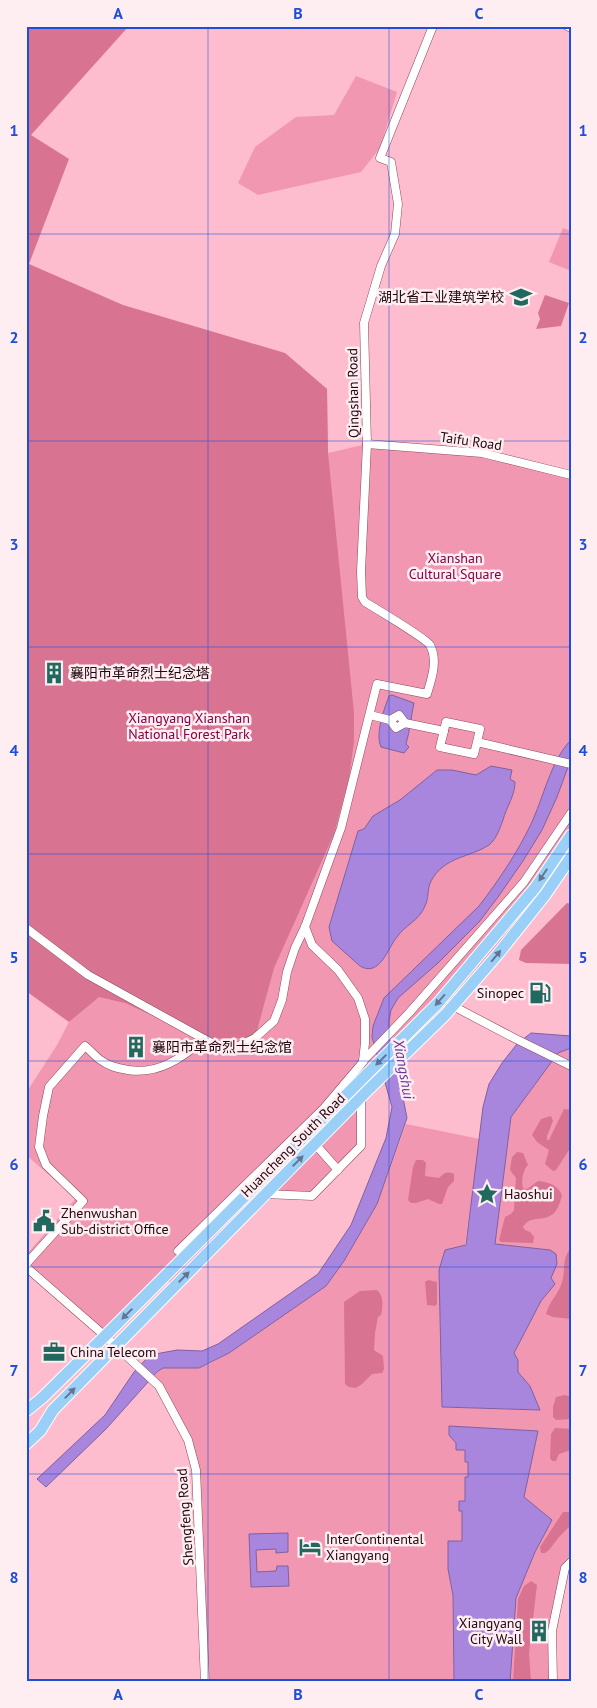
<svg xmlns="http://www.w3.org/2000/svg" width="597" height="1708" font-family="'PT Sans','Noto Sans SC',sans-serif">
<rect width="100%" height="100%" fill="#fdbdce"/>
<g fill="#f297b1">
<polygon points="356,76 397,92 380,148 361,172 258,195 238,183 255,147 296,117 334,115"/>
<polygon points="563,228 571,231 571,271 549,262"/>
<polygon points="285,353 327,389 328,453 367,444 482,453 571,475 571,857 498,954 361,1097 361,1146 312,1196 265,1194 174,1287 166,1279 105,1336 26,1267 26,1255 76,1198 26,1155 26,1093 57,1045 69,1022 98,996 26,375"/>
<polygon points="571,1048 571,1562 565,1568 552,1631 553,1682 510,1682 516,1598 535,1552 552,1520 524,1497 538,1431 465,1450 465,1461 468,1462 468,1477 465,1477 465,1501 459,1501 462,1510 462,1541 452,1541 448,1569 453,1595 454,1682 205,1682 196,1470 188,1440 159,1386 150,1379 163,1368 199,1368 209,1364 229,1353 326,1286 344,1261 377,1204 406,1124 480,1139 442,1407 540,1410 530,1386 518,1372 518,1360 514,1353 541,1301 555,1284 550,1278 557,1264 550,1250 495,1245 511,1117 558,1053"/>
</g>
<g fill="#d97392">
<polygon points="26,26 129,26 31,135 69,159 29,264 123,305 285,353 327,389 328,453 354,713 354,742 349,778 334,834 274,968 255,1038 204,1039 125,1003 99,997 69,1022 26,991"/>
<polygon points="545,295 569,303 561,326 536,329 540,319 538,313"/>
<polygon points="567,903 571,904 571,964 526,963 519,960 521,950"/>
<polygon points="564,1109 571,1110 571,1147 556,1170 553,1171 545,1164 549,1150 537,1142 532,1135 541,1119 551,1116 553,1121 547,1136 547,1140 549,1140"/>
<path d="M517,1152L523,1153L528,1165C523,1170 521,1181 523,1188L527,1189L538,1181C548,1182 559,1185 562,1196C560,1202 558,1210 553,1214C543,1222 530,1215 523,1227L525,1230L530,1232L534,1237L533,1243L501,1242L499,1240L505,1217L511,1214L514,1210L516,1178L510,1170L512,1157Z"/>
<path d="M416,1160H423L426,1163L425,1176L439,1178C444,1173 447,1171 454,1174V1181L448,1187L442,1204H439L428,1199L416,1203H411L408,1200L413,1167Z"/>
<path d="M571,1248V1319L553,1317L546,1314C549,1301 559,1294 562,1282C566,1269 561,1260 571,1248Z"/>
<polygon points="428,1280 437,1282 437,1304 435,1306 427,1305 425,1282"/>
<path d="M377,1290C384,1296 383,1307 381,1315L378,1317L375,1333L374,1350L383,1356L384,1369L382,1373L372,1374L362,1384L356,1388L349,1387L345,1384L344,1302L360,1291Z"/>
<polygon points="565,1395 571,1397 571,1419 556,1420 553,1417 553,1407 556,1397"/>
<polygon points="555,1428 571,1429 571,1450 559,1454 556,1461 552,1461 550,1458 551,1434"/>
<polygon points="563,1512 571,1512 571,1525 559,1537 549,1550 545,1553 541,1553 540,1547"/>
<polygon points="531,1581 537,1585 529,1653 531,1682 513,1682 518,1599 524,1586"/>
</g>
<g fill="#a986de" stroke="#8060a0">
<path d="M392,695L414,703C411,717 410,730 406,744L409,747L404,753L381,747C375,733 384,710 389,696Z"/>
<path d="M571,740V759L557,797L542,830L523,861L498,897L479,922L438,963L398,998L391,1010L389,1021V1027L407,1118L377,1204L344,1261L326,1286L229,1353L199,1368H163L157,1372L106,1429L46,1487L37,1479L105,1415L134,1372L150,1355L177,1350L202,1351L218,1344L318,1274L351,1225L386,1138L392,1107L372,1037L373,1026L384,998L479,906C497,883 519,850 531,824C543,799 551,760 571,740Z"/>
<path d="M491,766L512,770L510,779L515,782C515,792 510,802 506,811C502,822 498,838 489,845C469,858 445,856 431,881C427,889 429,898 425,906C419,921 405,925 397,937C388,947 380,978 360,966L332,941L329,927L358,831L364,829L373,816L400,800L437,770H452L476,775Z"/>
<polygon points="531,1033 571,1036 571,1048 558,1053 511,1117 495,1244 550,1250 556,1254 557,1264 551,1278 555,1284 541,1301 514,1353 518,1360 518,1372 530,1386 540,1410 442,1407 439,1270 445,1250 466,1245 483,1107 489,1084 502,1063 517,1044"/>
<polygon points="449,1426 538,1431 524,1497 552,1520 535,1552 516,1598 510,1682 454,1682 453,1595 448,1569 448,1541 462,1541 462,1511 459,1511 459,1501 465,1501 465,1477 468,1477 468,1462 465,1462 465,1450 456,1450 456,1443 449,1435"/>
<polygon points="288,1533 288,1552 276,1553 276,1549 256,1550 257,1572 276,1571 277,1566 288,1566 289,1586 251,1587 249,1534"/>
</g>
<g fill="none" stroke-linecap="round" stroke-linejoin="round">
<g stroke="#8d485d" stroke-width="9">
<g id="minor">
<polyline points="567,26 571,28"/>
<polyline points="367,444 482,453 571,475"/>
<polyline points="370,715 390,720 399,715 405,723"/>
<polyline points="390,720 396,728 405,723 444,731"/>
<polyline points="477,742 474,754 440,747 446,722 480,729 477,742 571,764"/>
<polyline points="305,927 312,945 338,970 358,998 365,1019 365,1043 363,1061"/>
<polyline points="26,928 88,975 204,1039"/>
<polyline points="453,1006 514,1038 571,1066"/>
<polyline points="363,1061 409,1013 524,882 571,813"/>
<polyline points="315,1144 338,1170"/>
<polyline points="265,1194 312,1196 361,1146 361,1097"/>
<polyline points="178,1251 324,1108 363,1062"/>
<path d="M26,1264L83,1201L46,1165L39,1147L43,1116L49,1087L85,1046C90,1050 94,1055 99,1059C108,1066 117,1068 128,1070C158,1075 182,1058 204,1039L228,1051L255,1038L274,1021L282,1000L287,972L295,948L305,927L341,828L377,684L427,694C432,678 438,660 430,645C426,639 375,608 365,602L362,597L361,571L367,444L364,323L381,266L395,234L398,204L391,162L380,158L433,26"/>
<polyline points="26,1267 105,1336 159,1386 188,1440 196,1470 205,1682"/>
<polyline points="553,1682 552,1631 565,1568 571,1562"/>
</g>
</g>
<g stroke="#fff" stroke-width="13">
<g id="highway">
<polyline points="26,1411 42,1398 105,1336 438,1003 535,888 571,835"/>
<polyline points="26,1444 40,1431 53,1410 368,1090 445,1015 498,954 545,895 571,857"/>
</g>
</g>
<use href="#minor" stroke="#fff" stroke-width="8"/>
<use href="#highway" stroke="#9acff8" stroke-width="11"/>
</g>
<defs><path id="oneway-solid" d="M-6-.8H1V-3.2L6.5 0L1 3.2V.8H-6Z" transform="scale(1.25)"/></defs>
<g fill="#647590">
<use href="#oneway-solid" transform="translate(543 875) rotate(124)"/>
<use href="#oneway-solid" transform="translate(496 956) rotate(-50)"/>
<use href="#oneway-solid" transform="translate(440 1000) rotate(131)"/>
<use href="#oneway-solid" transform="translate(381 1060) rotate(136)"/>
<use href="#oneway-solid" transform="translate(298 1161) rotate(-45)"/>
<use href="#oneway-solid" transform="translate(184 1277) rotate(-45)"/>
<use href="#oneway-solid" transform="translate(127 1314) rotate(135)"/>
<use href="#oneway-solid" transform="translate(70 1393) rotate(-46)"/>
</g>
<path fill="none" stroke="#1d4ed8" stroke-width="1" stroke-opacity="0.55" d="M208,26V1682M389,26V1682M26,234H571M26,441H571M26,647H571M26,854H571M26,1061H571M26,1267H571M26,1474H571"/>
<defs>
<g id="university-bare" transform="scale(1.725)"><path d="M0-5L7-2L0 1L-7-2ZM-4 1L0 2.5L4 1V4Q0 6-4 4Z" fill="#21695f" stroke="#feedf1" stroke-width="2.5" paint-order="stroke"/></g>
<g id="building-bare" transform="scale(1.725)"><path d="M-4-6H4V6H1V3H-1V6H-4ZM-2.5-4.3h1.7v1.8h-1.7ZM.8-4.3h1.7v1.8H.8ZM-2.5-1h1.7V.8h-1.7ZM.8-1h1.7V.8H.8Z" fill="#21695f" stroke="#feedf1" stroke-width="2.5" paint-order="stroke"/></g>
<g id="fuel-bare" transform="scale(1.725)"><path d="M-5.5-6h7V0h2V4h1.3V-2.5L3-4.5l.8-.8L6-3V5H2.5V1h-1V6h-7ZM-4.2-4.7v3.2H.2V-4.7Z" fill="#21695f" stroke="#feedf1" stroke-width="2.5" paint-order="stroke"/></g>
<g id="sight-bare" transform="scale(1.725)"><path d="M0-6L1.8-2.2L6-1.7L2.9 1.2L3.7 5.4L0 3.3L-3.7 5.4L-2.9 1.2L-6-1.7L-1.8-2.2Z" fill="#21695f" stroke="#feedf1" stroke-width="2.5" paint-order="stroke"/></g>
<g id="civic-bare" transform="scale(1.725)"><path d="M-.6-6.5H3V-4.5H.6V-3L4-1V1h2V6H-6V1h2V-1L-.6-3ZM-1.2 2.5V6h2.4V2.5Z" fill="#21695f" stroke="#feedf1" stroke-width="2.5" paint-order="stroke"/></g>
<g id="office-bare" transform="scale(1.725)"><path d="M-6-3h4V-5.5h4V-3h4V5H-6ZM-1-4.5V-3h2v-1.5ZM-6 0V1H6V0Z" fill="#21695f" stroke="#feedf1" stroke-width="2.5" paint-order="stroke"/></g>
<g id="hotel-bare" transform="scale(1.725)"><path d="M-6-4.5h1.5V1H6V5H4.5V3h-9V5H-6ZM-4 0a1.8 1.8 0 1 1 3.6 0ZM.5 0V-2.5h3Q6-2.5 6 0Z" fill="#21695f" stroke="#feedf1" stroke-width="2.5" paint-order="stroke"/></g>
</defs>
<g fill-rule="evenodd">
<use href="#university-bare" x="521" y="297"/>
<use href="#building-bare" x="54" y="673"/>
<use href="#fuel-bare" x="540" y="993"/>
<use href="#building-bare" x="136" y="1047"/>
<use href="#sight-bare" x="487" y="1194"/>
<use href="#civic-bare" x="44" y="1221"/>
<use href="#office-bare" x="54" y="1352"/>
<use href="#hotel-bare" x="310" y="1547"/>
<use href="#building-bare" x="539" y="1631"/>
</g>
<g text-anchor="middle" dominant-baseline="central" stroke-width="5" stroke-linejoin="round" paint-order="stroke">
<g font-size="14" fill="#220710" stroke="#feedf1" text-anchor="start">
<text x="504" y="297" text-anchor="end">湖北省工业建筑学校</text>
<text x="70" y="673">襄阳市革命烈士纪念塔</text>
<text x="524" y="993" text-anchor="end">Sinopec</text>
<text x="152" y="1047">襄阳市革命烈士纪念馆</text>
<text x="504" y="1194">Haoshui</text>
<text x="61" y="1213">Zhenwushan<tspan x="61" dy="16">Sub-district Office</tspan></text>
<text x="70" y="1352">China Telecom</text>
<text x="326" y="1539">InterContinental<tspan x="326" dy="16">Xiangyang</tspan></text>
<text x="522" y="1623" text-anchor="end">Xiangyang<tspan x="522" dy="16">City Wall</tspan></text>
</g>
<g font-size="14" fill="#220710" stroke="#feedf1">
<text transform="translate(353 393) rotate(-91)">Qingshan Road</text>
<text transform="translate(471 441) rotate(8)">Taifu Road</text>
<text transform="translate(293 1145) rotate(-45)">Huancheng South Road</text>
<text transform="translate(185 1517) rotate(-94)">Shengfeng Road</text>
</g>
<g font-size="14" fill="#840041" stroke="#feedf1">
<text x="455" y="558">Xianshan<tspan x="455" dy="16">Cultural Square</tspan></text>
<text x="189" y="718">Xiangyang Xianshan<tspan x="189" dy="16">National Forest Park</tspan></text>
</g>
<g font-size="15" font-style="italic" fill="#65359b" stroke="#feedf1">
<text transform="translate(404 1069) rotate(80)">Xiangshui</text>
</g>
</g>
<rect width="597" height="1708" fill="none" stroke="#feedf1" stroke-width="55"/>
<rect x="28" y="28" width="542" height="1652" fill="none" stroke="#1d4ed8" stroke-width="2"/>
<g font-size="16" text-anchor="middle" font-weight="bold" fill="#1d4ed8">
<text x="118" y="19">A</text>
<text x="298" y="19">B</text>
<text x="479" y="19">C</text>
<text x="14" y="136">1</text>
<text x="583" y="136">1</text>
<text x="14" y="343">2</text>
<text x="583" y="343">2</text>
<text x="14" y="550">3</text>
<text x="583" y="550">3</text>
<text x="14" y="756">4</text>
<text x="583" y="756">4</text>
<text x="14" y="963">5</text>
<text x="583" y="963">5</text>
<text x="14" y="1170">6</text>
<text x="583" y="1170">6</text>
<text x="14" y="1376">7</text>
<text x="583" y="1376">7</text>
<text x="14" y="1583">8</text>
<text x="583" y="1583">8</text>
<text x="118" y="1700">A</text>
<text x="298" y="1700">B</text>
<text x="479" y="1700">C</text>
</g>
</svg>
